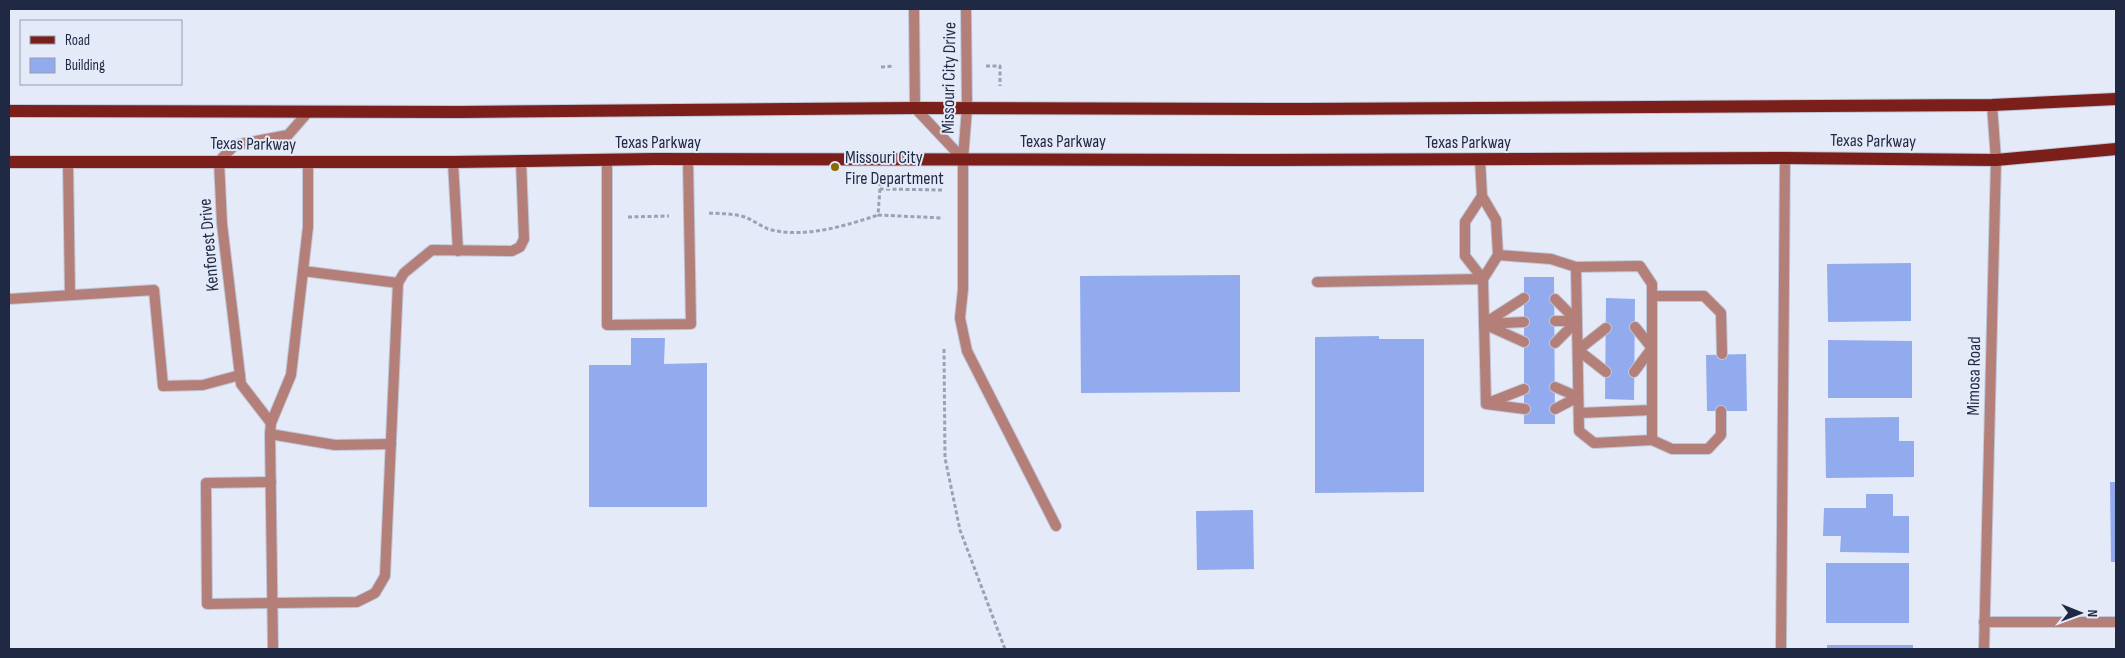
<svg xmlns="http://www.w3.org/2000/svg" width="2125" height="658" font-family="'Sofia Sans Condensed',sans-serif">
<rect width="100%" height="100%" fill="#e5eaf9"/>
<g fill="#92abee">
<polygon points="1911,263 1911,321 1828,322 1827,264"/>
<polygon points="1240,275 1240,392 1081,393 1080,276"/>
<polygon points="1524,277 1554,277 1555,424 1524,424"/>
<polygon points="1606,298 1635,299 1634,400 1605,399"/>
<polygon points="1379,336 1379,339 1424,339 1424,492 1315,493 1315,337"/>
<polygon points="631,338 665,338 664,364 707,363 707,507 589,507 589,365 631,365"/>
<polygon points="1828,340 1912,341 1912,398 1828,398"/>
<polygon points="1746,354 1747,411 1707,411 1706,355"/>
<polygon points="1899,417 1899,441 1914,441 1914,477 1826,478 1825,418"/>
<polygon points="2110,482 2116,482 2116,562 2111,562"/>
<polygon points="1866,494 1893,494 1893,516 1909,516 1909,553 1840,552 1841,536 1823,536 1824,508 1866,508"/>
<polygon points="1253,510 1254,569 1197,570 1196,511"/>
<rect x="1826" y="563" width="83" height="60"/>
<rect x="1827" y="645" width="86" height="4"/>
</g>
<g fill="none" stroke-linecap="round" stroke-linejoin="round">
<g stroke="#c1c7d8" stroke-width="12">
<g id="service">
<polyline points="914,9 915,108 963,159"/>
<polyline points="966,9 967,108 963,159 963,289 960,318 967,351 1056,526"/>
<polyline points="1480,159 1482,196 1496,220 1498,255 1483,279 1465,256 1465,222 1482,196"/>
<polyline points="607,160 607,325 691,324 688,160"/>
<polyline points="68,162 70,295"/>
<polyline points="453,162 458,251"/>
<polyline points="1498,255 1551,259 1576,267 1640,266 1652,284 1652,440 1594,443 1579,431 1576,267"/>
<polyline points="303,271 398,283"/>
<polyline points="1317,282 1483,279 1486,404 1525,409"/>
<polyline points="1652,296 1704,296 1721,313 1722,354"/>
<polyline points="9,299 154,290 163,386 203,385 240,375"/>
<polyline points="1555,299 1577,321 1555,343"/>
<polyline points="1555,321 1577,321"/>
<polyline points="1524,322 1484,324 1524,342"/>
<polyline points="1485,323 1524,298"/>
<polyline points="1606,372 1578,350 1606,328"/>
<polyline points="1634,372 1652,348 1635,327"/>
<polyline points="1488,403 1524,389"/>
<polyline points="1555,409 1578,397 1555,387"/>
<polyline points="1579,413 1652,410"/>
<polyline points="270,434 335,445 391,444"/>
<polyline points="1652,440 1672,449 1708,449 1721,435 1721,411"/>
<polyline points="271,482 206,483 207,604 357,602 375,593 385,576 398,283 404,273 432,250 512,251 520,247 524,239 521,160"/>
</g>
</g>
<g stroke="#c1c7d8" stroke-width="12">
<g id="minor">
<polyline points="271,423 241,384 222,224 219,161 235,145 288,135 309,111"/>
<polyline points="1984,622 2116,622"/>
<polyline points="273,649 270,434 271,423 291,375 308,227 308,162"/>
<polyline points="1781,649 1785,158"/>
<polyline points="1984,649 1996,160 1992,105"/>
</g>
</g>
<g stroke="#c1c7d8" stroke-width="14">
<g id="primary">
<polyline points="9,111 460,112 915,108 1304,109 1992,105 2116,99"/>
<polyline points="9,162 453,162 654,159 1250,160 1785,158 1996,160 2116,149"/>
</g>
</g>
<g stroke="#9ba2b5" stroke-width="3" stroke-dasharray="4 2.5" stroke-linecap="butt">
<polyline points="986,66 1000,66 1000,86"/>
<polyline points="881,67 894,66"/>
<polyline points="880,182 880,189 942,190"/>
<polyline points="880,189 878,215 943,218"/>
<path d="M709,213C722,214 735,213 747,218C754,221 761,226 768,229C803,239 845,226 878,215"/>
<polyline points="628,217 669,216"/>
<polyline points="944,349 945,458 960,530 1005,649"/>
</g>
<use href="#service" stroke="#b47f78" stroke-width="10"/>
<use href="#minor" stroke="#b47f78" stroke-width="10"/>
<use href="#primary" stroke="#7a1f1a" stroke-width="12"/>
</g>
<circle fill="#886a07" stroke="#e5eaf9" stroke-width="2" cx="835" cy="167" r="5"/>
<g text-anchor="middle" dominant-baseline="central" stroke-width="4" stroke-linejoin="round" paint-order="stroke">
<g font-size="18" fill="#1f2943" stroke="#e5eaf9">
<text transform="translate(949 78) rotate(-89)">Missouri City Drive</text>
<text x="1063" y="141">Texas Parkway</text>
<text transform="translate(1873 141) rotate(1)">Texas Parkway</text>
<text x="658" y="142">Texas Parkway</text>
<text x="1468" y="142">Texas Parkway</text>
<text transform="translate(253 144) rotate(1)">Texas Parkway</text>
<text transform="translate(209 245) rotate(-95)">Kenforest Drive</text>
<text transform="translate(1974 376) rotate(-89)">Mimosa Road</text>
</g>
<g font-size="18" fill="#1f2943" stroke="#e5eaf9" text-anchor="start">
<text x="845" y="157">Missouri City<tspan x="845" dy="21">Fire Department</tspan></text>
</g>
</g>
<rect width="2125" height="658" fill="none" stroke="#1f2943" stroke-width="20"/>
<rect x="20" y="20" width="162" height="65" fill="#e5eaf9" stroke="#969db0"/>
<rect x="30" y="36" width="25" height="8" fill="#7a1f1a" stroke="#969db0"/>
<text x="65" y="45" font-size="15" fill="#1f2943">Road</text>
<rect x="30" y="58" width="25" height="15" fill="#92abee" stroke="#969db0"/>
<text x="65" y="70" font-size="15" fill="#1f2943">Building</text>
<g transform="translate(2080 613) rotate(91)" stroke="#e5eaf9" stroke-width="4" paint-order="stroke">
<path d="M0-4L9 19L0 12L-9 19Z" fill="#1f2943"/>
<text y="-8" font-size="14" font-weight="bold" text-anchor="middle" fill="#1f2943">N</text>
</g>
</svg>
